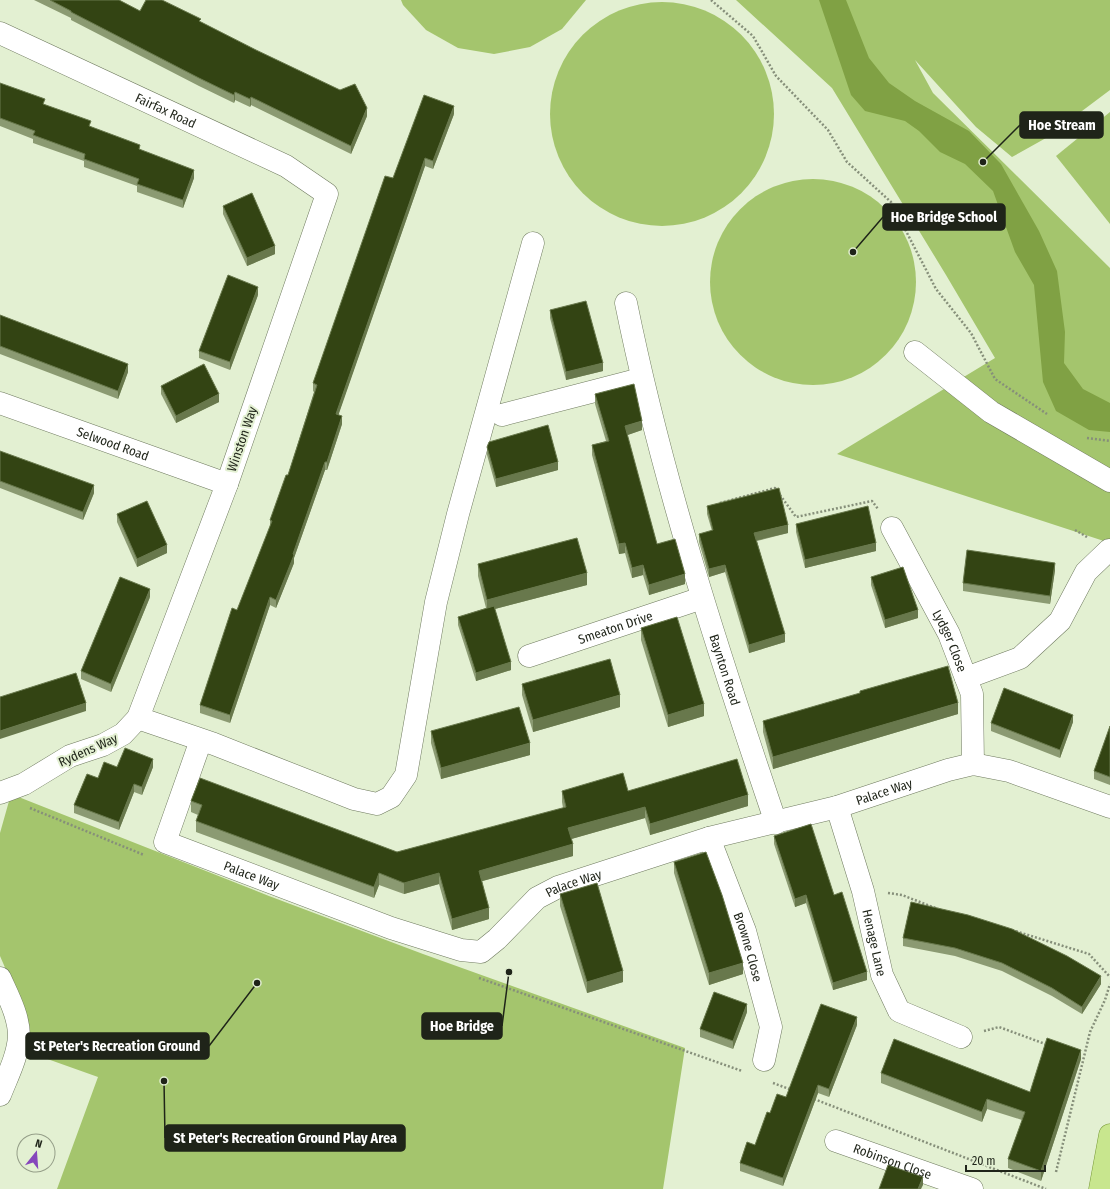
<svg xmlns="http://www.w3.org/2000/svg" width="1110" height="1189" font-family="'Fira Sans Condensed',sans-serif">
<rect width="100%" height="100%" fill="#e3f0d2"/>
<g fill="#a4c56d">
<polygon points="401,0 586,0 562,29 530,47 494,54 458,48 426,30 403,5"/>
<polygon points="736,0 1110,0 1110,90 1046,138 1012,157 976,127 915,60 933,93 1110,268 1110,543 837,454 995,358 946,275 832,88"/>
<circle cx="662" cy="114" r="112"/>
<polygon points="1110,112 1110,224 1056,156"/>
<circle cx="813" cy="282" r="103"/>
<polygon points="11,794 269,896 423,954 685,1048 663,1189 57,1189 98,1077 25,1051 23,1009 0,956 0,833"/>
</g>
<polygon fill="#80a144" points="819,0 846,0 869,58 889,83 915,101 969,131 1001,164 1039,231 1057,271 1065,332 1064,363 1083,389 1110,403 1110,432 1089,430 1056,411 1043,382 1034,285 1015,252 993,191 965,164 940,152 919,131 905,121 865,111 851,95"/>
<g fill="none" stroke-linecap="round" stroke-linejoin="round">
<g stroke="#6f7a5f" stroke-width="23">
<g id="minor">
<path id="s1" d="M0,33L286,166L327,194L227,484L138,718L123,734L103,745L70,756L24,784L0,793"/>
<path id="s2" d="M626,303C662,480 718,652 776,823"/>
<polyline points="915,352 991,412 1110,481"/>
<path id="s3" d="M0,403L227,484"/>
<polyline points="502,415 641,379"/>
<path id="s4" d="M892,528L949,634L972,694L973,764"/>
<path id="s5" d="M529,656L702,598"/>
<polyline points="966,678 1020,658 1060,621 1086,572 1109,550"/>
<polyline points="138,718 214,744 354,799 377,804 391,797 406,775 436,602 458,514 533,243"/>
<path id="s6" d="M201,740L165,842L391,928L461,950L481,952L497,939L537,898L558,887L709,838L837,807L948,770L973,764L1009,771L1110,807"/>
<path id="s7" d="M837,807L863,891L882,975L899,1011L961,1037"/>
<path id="s8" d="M709,838L745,931L771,1027L764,1060"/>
<path d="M0,978C8,996 19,1016 19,1036C18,1056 7,1077 0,1095"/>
<path id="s9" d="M836,1141L972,1189"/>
</g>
</g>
<g stroke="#759734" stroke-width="23">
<polyline id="major" points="1100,1189 1110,1135"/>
</g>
<g stroke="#868f7a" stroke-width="2.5" stroke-dasharray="2 2" stroke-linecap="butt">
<polyline points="711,0 753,36 776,76 828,130 847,162 891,202 936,289 971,333 995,379 1047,414"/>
<polyline points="1087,438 1110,441"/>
<polyline points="780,495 796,517 872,501 878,509"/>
<polyline points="720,503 775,488 777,491"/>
<polyline points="1075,530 1087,537"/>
<polyline points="30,808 144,855"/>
<polyline points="888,893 902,895 938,909"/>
<polyline points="1012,930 1089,954 1110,977"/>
<polyline points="479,978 742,1071"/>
<polyline points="984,1031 999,1027 1048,1045"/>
<polyline points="773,1083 792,1090"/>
<polyline points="814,1099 1046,1189"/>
<polyline points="1056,1172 1090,1032 1105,1000 1110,984"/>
</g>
<use href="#minor" stroke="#fff" stroke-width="22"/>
<use href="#major" stroke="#c8e68e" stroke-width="22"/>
</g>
<g fill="#8b9a72">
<polygon points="34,0 119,0 140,11 201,22 367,116 351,154 251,105 250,107 235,100 234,103 199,86 71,20 71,18"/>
<polygon points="0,83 140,150 194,178 183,208 137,192 137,186 84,167 84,161 33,143 33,139 0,126"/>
<polygon points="454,114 433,169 425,166 338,415 342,424 327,470 325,470 294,558 294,563 276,608 270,605 230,723 200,713 200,705 237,610 270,527 270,520 288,475 314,392 313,391 313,383 393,178"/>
<polygon points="223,206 275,254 247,266 223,214"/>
<polygon points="258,295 230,370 199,358 199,351"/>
<polygon points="550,310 603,371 566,380 550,318"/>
<polygon points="0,315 128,372 118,399 0,354"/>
<polygon points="161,386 219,402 176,423 161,394"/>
<polygon points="595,394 642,430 627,435 657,544 685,584 649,595 643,575 632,578 625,553 619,554 592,455 592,445 606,441 595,404"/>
<polygon points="487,447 558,470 496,487 487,455"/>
<polygon points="0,451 94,493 83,520 0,488"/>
<polygon points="707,506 788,533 757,541 785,642 749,653 725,572 709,577 699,542 699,534 712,531 707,514"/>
<polygon points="117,514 167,553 137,567 117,522"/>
<polygon points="796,524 876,551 805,568 796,532"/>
<polygon points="478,564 587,585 495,609 511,670 476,681 458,625 458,617 486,608 478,576"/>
<polygon points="1055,570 1050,604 963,591 963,583"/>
<polygon points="871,577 918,618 885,628 871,585"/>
<polygon points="150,597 111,692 81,679 81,671"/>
<polygon points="641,628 704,716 668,727 641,640"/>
<polygon points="522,684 620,707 533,732 522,695"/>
<polygon points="860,691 958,714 773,769 763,732 763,721 860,694"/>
<polygon points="1073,722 1060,758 991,731 991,723"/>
<polygon points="1110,726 1110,785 1094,779 1094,771"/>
<polygon points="431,731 530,755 441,779 431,743"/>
<polygon points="117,767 153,767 142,795 134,792 119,830 74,813 74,805 98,778"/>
<polygon points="562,791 628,791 748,806 650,835 645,818 571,839 573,856 482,881 489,919 452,930 439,884 404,894 379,885 374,898 196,832 196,821 198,815 191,812 191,801 397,852 563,808 562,802"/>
<polygon points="774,836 867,980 833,990 806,903 795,907 774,844"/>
<polygon points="674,862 743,974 709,985 674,873"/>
<polygon points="560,894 623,982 587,993 560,906"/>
<polygon points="911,902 1101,984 1082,1014 1052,996 1002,971 955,956 903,946 903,938"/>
<polygon points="747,1012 733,1049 700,1037 700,1029"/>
<polygon points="857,1025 829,1097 818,1093 783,1186 740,1171 740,1163 755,1145 770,1113 786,1097"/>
<polygon points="1081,1059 1041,1181 1008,1168 1008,1159 1022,1120 987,1109 982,1122 881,1083 881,1073 1030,1092"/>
</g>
<g fill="#68784c">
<polygon points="235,92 235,100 234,103 234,95"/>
<polygon points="251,97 251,105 250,107 250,99"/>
<polygon points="454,106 454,114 433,169 433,161"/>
<polygon points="367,108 367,116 351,154 351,146"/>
<polygon points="425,158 425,166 336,422 336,414"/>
<polygon points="194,170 194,178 183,208 183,200"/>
<polygon points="275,246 275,254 247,266 247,258"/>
<polygon points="258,287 258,295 230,370 230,362"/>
<polygon points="603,363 603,371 566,380 566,372"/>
<polygon points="128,364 128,372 118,399 118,391"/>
<polygon points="219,394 219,402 176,423 176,416"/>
<polygon points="342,416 342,424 327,470 327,462"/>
<polygon points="642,421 642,430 625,436 625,426"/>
<polygon points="325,462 325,470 294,558 294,563 276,608 276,600"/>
<polygon points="558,462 558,470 496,487 496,479"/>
<polygon points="94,485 94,493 83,520 83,512"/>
<polygon points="788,525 788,533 754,541 754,533"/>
<polygon points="625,543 625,553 619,554 619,544"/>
<polygon points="876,543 876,551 805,568 805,560"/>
<polygon points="167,545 167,553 137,567 137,559"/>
<polygon points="1055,563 1055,570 1050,604 1050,596"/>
<polygon points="643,565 643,575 632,578 632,568"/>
<polygon points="725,565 725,572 709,577 709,569"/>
<polygon points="587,573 587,585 487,611 487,600"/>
<polygon points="685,574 685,584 649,595 649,585"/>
<polygon points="150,589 150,597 111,692 111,684"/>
<polygon points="270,597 270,605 230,723 230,715"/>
<polygon points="918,610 918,618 885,628 885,620"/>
<polygon points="785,634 785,642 749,653 749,645"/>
<polygon points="511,662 511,670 476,681 476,673"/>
<polygon points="620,695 620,707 533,732 533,720"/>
<polygon points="86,703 86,711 0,739 0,731"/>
<polygon points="958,703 958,714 773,769 773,757"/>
<polygon points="704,704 704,716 668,727 668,715"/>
<polygon points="1073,715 1073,722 1060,758 1060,750"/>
<polygon points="530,743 530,755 441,779 441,768"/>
<polygon points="153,759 153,767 142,795 142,787"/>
<polygon points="134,784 134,792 119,830 119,822"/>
<polygon points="748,795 748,806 650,835 650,824"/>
<polygon points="645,807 645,818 568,840 568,828"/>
<polygon points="573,844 573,856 479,882 479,871"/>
<polygon points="379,873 379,885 374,898 374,887"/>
<polygon points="439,873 439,884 404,894 404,883"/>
<polygon points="806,895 806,903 795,907 795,899"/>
<polygon points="489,908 489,919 452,930 452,919"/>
<polygon points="743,963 743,974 709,985 709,973"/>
<polygon points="623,971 623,982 587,993 587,982"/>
<polygon points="867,972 867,980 833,990 833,983"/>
<polygon points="1101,976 1101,984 1082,1014 1082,1007"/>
<polygon points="747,1004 747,1012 733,1049 733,1041"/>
<polygon points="857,1017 857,1025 829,1097 829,1089"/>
<polygon points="1081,1050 1081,1059 1041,1181 1041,1171"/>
<polygon points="818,1085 818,1093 783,1186 783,1178"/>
<polygon points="987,1099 987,1109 982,1122 982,1112"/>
<polygon points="923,1177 923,1185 921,1189 918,1189"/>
</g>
<g fill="#334413" stroke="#68784c">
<polygon points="50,0 119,0 140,11 146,0 162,0 201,19 199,21 256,50 340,90 355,84 367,108 351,146 251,97 250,99 235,92 234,95 199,78 71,12 71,11"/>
<polygon points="0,83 45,99 43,104 91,121 89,126 140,145 139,149 194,170 183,200 137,184 139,179 84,159 85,154 33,135 35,131 0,118"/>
<polygon points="424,95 454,106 433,161 425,158 336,414 342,416 327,462 325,462 293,554 294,555 276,600 270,597 230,715 200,705 232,608 237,610 272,521 270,520 286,475 288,475 317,385 313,383 385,176 393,178"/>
<polygon points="252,193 275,246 247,258 223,206"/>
<polygon points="228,275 258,287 230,362 199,351"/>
<polygon points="586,301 603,363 566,372 550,310"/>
<polygon points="0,315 128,364 118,391 0,346"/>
<polygon points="204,364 219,394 176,416 161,386"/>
<polygon points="634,384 642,421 625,426 657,544 675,539 685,574 649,585 643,565 632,568 625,543 619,544 592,445 609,441 595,394"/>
<polygon points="548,425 558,462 496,479 487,447 489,442"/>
<polygon points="0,451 94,485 83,512 0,481"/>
<polygon points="779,488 788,525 754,533 785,634 749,645 725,565 709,569 699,534 713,530 707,506"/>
<polygon points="147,501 167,545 137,559 117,514"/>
<polygon points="868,506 876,543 805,560 796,524"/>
<polygon points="577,538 587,573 487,600 478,564"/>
<polygon points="967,550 1055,563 1050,596 963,583"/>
<polygon points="903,567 918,610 885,620 871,577"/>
<polygon points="120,577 150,589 111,684 81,671"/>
<polygon points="494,606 511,662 476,673 458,617"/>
<polygon points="677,617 704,704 668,715 641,628"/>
<polygon points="610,659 620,695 533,720 522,684"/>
<polygon points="948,666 958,703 773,757 763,721 860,693 860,691"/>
<polygon points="76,673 86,703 0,731 0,697"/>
<polygon points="1004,688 1073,715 1060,750 991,723"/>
<polygon points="519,707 530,743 441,768 431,731"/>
<polygon points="1110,726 1110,777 1094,771"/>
<polygon points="125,748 153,759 142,787 134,784 119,822 74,805 87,774 98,778 104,762 117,767"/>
<polygon points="737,759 748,795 650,824 645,807 568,828 573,844 479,871 489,908 452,919 439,873 404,883 379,873 374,887 196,821 202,805 191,801 200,778 397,852 566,807 562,791 623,773 628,791"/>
<polygon points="811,824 834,895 842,892 867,972 833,983 806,895 795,899 774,836"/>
<polygon points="706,852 722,895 743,963 709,973 674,862"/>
<polygon points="597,883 623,971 587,982 560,894"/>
<polygon points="911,902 968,915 1012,929 1067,956 1101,976 1082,1007 1052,988 1002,963 955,948 903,938"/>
<polygon points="714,992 747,1004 733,1041 700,1029"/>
<polygon points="821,1004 857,1017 829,1089 818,1085 783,1178 740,1163 747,1142 755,1145 767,1112 770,1113 777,1094 786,1097"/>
<polygon points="1047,1038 1081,1050 1041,1171 1008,1159 1025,1112 987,1099 982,1112 881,1073 894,1039 1030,1092"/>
<polygon points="888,1165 923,1177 918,1189 879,1189"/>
</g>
<g text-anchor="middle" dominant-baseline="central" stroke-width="4" stroke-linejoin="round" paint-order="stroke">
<g font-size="13" fill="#1f2419" stroke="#e3f0d2">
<text stroke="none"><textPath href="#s1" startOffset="183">Fairfax Road</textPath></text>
<text transform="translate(242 439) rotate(-71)">Winston Way</text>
<text stroke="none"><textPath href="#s3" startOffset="120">Selwood Road</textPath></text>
<text stroke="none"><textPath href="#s5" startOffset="91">Smeaton Drive</textPath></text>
<text stroke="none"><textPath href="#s4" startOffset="127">Lydger Close</textPath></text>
<text stroke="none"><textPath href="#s2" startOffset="380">Baynton Road</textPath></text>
<text transform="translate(88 750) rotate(-24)">Rydens Way</text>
<text stroke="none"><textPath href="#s6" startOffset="885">Palace Way</textPath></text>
<text stroke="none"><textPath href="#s6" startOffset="201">Palace Way</textPath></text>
<text stroke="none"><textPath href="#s6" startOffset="561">Palace Way</textPath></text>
<text stroke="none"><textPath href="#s7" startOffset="141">Henage Lane</textPath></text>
<text stroke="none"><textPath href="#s8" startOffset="116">Browne Close</textPath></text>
<text stroke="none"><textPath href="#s9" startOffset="60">Robinson Close</textPath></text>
</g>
</g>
<path fill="none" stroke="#1f2419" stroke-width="1.5" d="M983 162L1020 125M853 252L883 217M509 972L502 1026M257 983L209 1046M164 1081L165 1138"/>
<g fill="#1f2419" stroke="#e3f0d2" stroke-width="1.5">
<circle cx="983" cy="162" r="4"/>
<circle cx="853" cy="252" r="4"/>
<circle cx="509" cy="972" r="4"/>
<circle cx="257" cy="983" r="4"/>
<circle cx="164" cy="1081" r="4"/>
</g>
<g fill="#1f2419" stroke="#1f2419" stroke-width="1.5">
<rect x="1020" y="112" width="83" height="26" rx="4"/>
<rect x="883" y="204" width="122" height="26" rx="4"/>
<rect x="422" y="1013" width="80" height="26" rx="4"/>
<rect x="26" y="1033" width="183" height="26" rx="4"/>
<rect x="165" y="1125" width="240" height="26" rx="4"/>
</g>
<g font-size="14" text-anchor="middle" font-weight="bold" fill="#fff">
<text x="1062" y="130">Hoe Stream</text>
<text x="944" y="222">Hoe Bridge School</text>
<text x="462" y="1031">Hoe Bridge</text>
<text x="117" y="1051">St Peter's Recreation Ground</text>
<text x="285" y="1143">St Peter's Recreation Ground Play Area</text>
</g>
<g transform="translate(36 1153) rotate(17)"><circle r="19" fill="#e3f0d2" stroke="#959e88"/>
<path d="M0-3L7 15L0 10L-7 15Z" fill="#8646bc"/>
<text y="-6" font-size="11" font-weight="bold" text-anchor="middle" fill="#1f2419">N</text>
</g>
<path d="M966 1165v6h79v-6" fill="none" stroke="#1f2419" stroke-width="2"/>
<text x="972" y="1165" font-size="12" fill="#1f2419" stroke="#e3f0d2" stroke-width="3" paint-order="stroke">20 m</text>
</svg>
